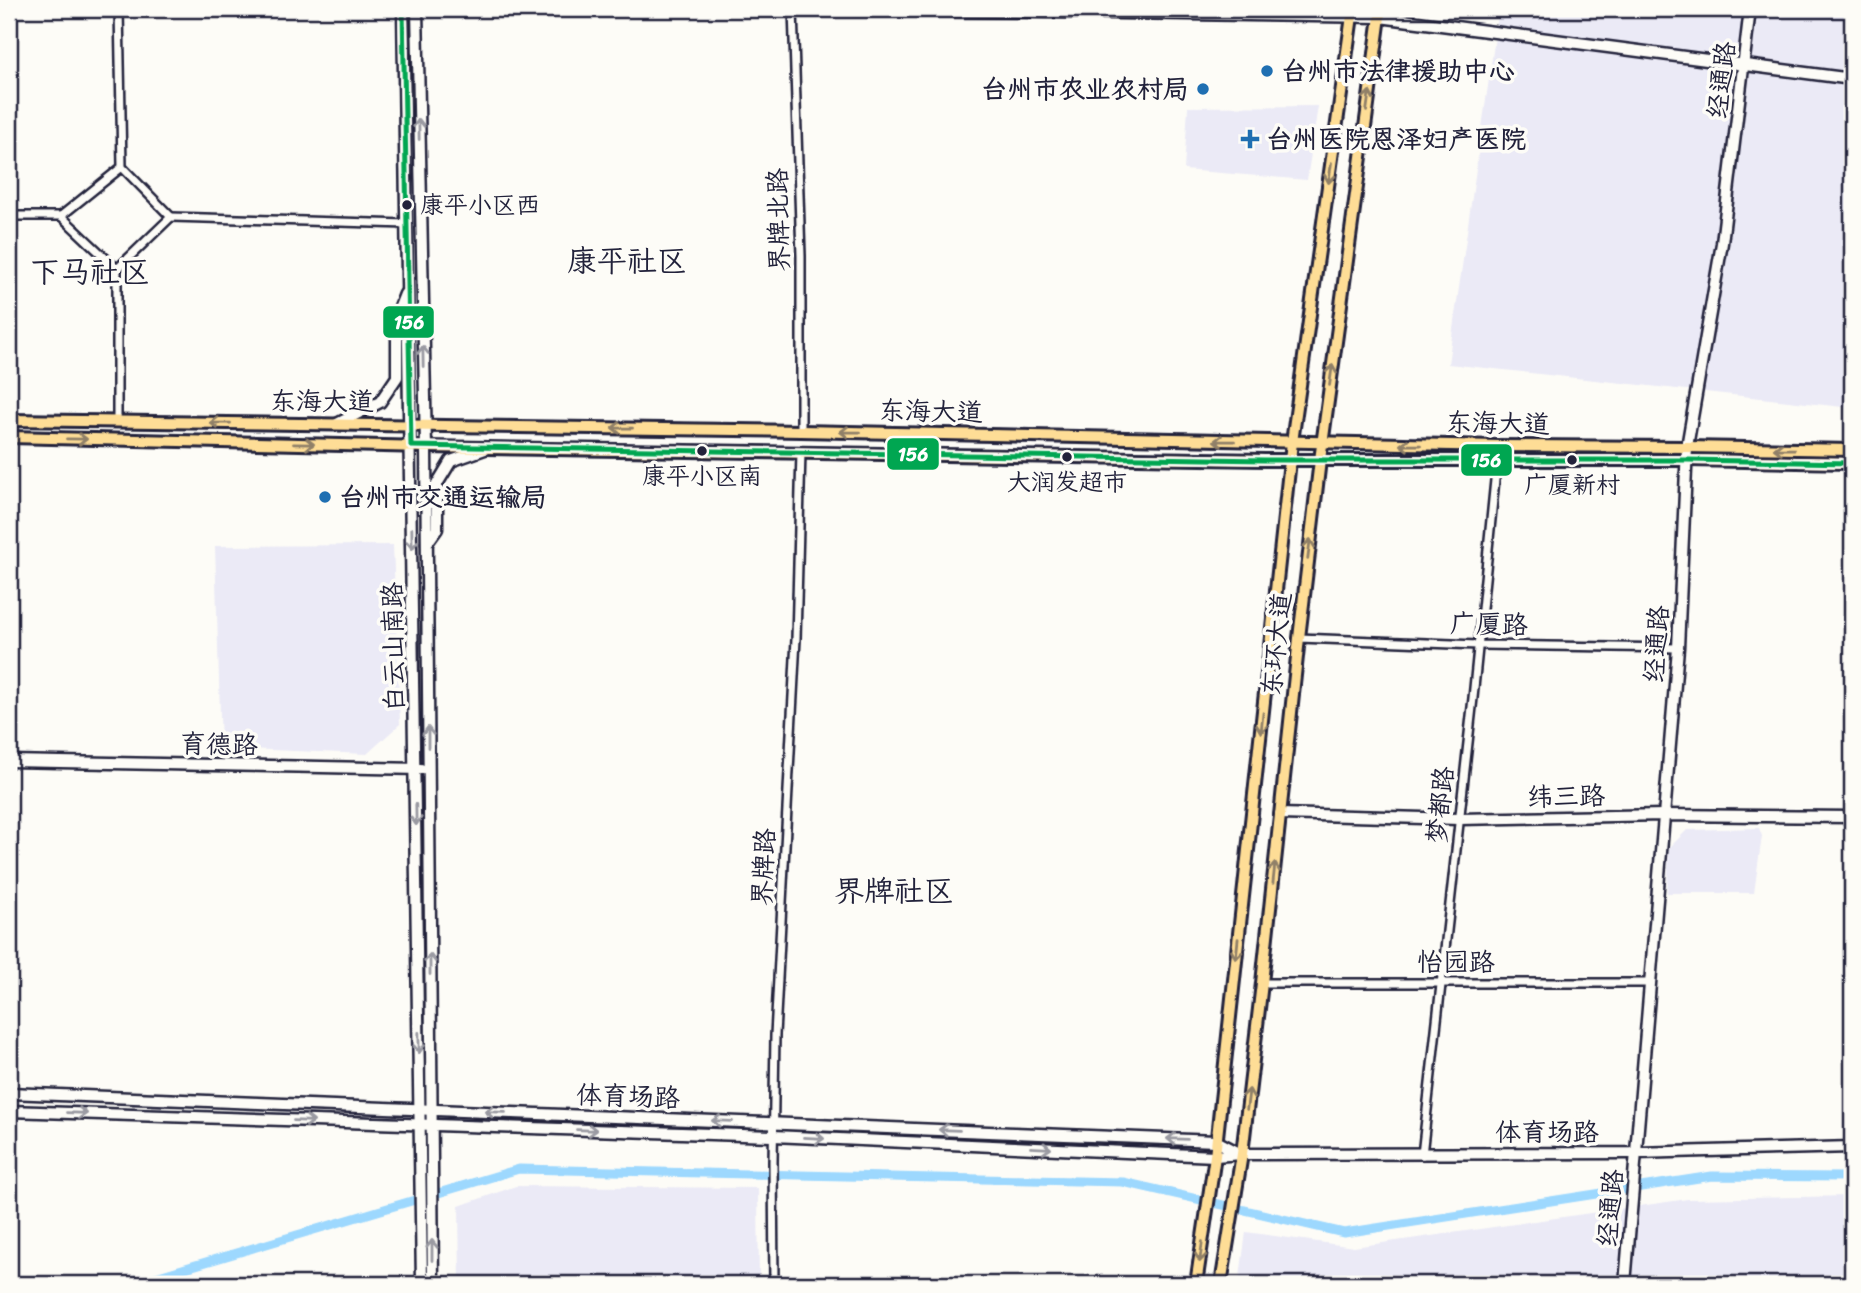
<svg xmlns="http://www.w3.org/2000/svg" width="1861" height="1293" font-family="Sriracha,'LXGW WenKai TC',sans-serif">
<rect width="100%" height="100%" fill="#fdfcf7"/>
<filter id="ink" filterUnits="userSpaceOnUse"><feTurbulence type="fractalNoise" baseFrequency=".0143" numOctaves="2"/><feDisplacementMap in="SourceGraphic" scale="14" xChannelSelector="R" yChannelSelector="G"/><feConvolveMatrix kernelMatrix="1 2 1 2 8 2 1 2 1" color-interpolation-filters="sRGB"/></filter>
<g filter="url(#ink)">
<g fill="#ebeaf6">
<polygon points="1499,9 1852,9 1852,408 1448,364"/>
<polygon points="1318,106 1307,180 1184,170 1188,107"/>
<polygon points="393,545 400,724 367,754 221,748 215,546"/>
<polygon points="1759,828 1762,836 1754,893 1667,893 1669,848 1687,830"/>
<polygon points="516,1186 758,1188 759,1284 460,1284 459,1206"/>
<polygon points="1852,1196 1852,1284 1239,1284 1246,1232 1354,1247 1688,1199"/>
</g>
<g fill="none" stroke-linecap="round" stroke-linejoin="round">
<polyline stroke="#9dd8fe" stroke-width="9" points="132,1284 519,1169 1123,1182 1344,1233 1712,1176 1852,1177"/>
<g stroke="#22223b" stroke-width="12">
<g id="street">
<polyline points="119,9 122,167 171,217 117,269 61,216 122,167"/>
<polyline points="793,9 801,256 801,431"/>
<polyline points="9,216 61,216"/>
<polyline points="171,217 407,224"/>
<polyline points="117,422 117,269"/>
<polyline points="1299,638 1478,645 1678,648"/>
<polyline points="1262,983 1650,983"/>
<polyline points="1422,1155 1473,698 1497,460"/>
<polyline points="774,1284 773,1162 775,1035 796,639 801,452"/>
</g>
</g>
<g stroke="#22223b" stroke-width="15">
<g id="secondary">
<polyline points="403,9 422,1284"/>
<polyline points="417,9 426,447 433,1284"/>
<polyline points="855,9 1380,17 1852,79"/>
<polyline points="337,424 380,402 397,377 397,314 405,294"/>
<polyline points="427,543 437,529 437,484 451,461 485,449"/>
<polyline points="9,761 421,769"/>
<polyline points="1280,814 1459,819 1663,815 1852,817"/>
<polyline points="9,1093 1216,1141 1241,1154"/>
<polyline points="9,1111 773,1136 1215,1156 1242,1154 1636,1153 1852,1147"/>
<polyline points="1625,1284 1678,648 1687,447 1722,243 1750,9"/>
</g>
</g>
<g stroke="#22223b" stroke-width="16">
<g id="primary">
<polyline points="9,420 801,431 1498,446 1687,447 1852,450"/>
<polyline points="9,437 426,447 1265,460 1687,460 1852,463"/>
<polyline points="1196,1284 1215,1156 1292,442 1353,9"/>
<polyline points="1221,1284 1242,1154 1262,983 1299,638 1320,460 1381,9"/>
</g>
</g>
<use href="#street" stroke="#fdfcf7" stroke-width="7"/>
<use href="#secondary" stroke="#fdfcf7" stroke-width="10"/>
<use href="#primary" stroke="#fedd96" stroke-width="10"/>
<g stroke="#fdfcf7" stroke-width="10">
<polyline id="bus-1" points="403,9 411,446 1265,460 1687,460 1852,463"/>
</g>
<use href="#bus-1" stroke="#00a651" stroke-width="5"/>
</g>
<defs><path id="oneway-shaft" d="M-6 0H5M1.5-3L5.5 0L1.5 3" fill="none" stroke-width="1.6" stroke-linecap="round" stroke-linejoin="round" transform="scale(1.75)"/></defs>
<g stroke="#908068">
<use href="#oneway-shaft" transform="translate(1368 101) rotate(-82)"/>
<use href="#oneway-shaft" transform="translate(1330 173) rotate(98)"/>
<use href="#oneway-shaft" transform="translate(1331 375) rotate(-82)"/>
<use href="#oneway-shaft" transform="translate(220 423) rotate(-179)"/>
<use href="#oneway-shaft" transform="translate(622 428) rotate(-179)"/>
<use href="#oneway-shaft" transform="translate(850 432) rotate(-179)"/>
<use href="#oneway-shaft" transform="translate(77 439) rotate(1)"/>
<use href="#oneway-shaft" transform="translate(1224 441) rotate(-179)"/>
<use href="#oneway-shaft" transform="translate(304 444) rotate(1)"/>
<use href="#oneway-shaft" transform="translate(1410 445) rotate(-179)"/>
<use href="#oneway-shaft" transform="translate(1784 449) rotate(-179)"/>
<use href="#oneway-shaft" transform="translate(1309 549) rotate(-83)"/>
<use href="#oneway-shaft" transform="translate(1262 723) rotate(96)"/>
<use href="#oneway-shaft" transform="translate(1274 873) rotate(-84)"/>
<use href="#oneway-shaft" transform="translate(1237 949) rotate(96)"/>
<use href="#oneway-shaft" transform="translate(1248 1099) rotate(-83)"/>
<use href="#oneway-shaft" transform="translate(1201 1252) rotate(98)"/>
</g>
<g stroke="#9a9aa2">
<use href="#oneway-shaft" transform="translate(419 129) rotate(-91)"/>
<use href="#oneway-shaft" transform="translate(423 356) rotate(-91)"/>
<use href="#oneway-shaft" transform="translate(412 539) rotate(89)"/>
<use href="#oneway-shaft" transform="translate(428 737) rotate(-90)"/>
<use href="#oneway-shaft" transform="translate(416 815) rotate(89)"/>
<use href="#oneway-shaft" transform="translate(430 964) rotate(-90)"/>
<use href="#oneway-shaft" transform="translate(419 1043) rotate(89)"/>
<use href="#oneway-shaft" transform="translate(495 1112) rotate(-178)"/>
<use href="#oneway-shaft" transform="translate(77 1113) rotate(2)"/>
<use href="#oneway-shaft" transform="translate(304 1121) rotate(2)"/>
<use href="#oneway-shaft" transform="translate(722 1121) rotate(-178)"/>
<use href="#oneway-shaft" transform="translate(587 1130) rotate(2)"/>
<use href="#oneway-shaft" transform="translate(949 1130) rotate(-178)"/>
<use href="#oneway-shaft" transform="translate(814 1138) rotate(3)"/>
<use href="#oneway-shaft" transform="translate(1177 1139) rotate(-178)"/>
<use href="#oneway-shaft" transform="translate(1041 1148) rotate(3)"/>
<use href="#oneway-shaft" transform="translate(432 1250) rotate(-90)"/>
</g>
</g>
<g fill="#1f6fb2" stroke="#fdfcf7" stroke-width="2.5">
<circle cx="1267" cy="71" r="7"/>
<circle cx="1203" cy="89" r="7"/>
<path d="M1246.5 128.5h7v7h7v7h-7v7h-7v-7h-7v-7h7z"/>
<circle cx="325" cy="497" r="7"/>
</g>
<g fill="#22223b" stroke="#fdfcf7" stroke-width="2.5">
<circle cx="407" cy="205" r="6"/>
<circle cx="702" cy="451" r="6"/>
<circle cx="1067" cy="457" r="6"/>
<circle cx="1572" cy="460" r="6"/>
</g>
<g text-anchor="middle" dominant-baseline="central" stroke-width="7" stroke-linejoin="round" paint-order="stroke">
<g font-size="24" fill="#22223b" stroke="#fdfcf7">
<text x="420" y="205" text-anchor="start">康平小区西</text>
<text x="702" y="476">康平小区南</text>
<text x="1067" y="482">大润发超市</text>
<text x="1572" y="485">广厦新村</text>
</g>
<g font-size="26" font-weight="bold" fill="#22223b" stroke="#fdfcf7" text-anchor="start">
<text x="1281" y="71">台州市法律援助中心</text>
<text x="1189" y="89" text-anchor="end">台州市农业农村局</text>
<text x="1266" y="139">台州医院恩泽妇产医院</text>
<text x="339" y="497">台州市交通运输局</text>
</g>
<g font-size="26" fill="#22223b" stroke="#fdfcf7">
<text transform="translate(1721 80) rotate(-83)">经通路</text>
<text transform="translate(778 220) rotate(-91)">界牌北路</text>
<text x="322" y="401">东海大道</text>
<text transform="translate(931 411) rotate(1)">东海大道</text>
<text transform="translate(1498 423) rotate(1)">东海大道</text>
<text transform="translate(1489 624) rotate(1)">广厦路</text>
<text transform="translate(1276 644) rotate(-84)">东环大道</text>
<text transform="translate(1656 644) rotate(-86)">经通路</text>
<text transform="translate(393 647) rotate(-91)">白云山南路</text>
<text transform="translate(219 744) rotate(1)">育德路</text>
<text transform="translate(1566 796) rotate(-1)">纬三路</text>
<text transform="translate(1440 805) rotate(-84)">梦都路</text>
<text transform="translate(763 867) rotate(-87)">界牌路</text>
<text x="1456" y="962">怡园路</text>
<text transform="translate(628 1096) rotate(2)">体育场路</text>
<text x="1547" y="1132">体育场路</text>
<text transform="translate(1610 1208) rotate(-85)">经通路</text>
</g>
<g font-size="30" fill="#22223b" stroke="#fdfcf7">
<text x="627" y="261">康平社区</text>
<text x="90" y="272">下马社区</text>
<text x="894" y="891">界牌社区</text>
</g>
</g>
<g stroke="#fdfcf7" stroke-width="2.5">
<rect x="382" y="305" width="53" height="34" rx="7" fill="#00a651"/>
<rect x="886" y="437" width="54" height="34" rx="7" fill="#00a651"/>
<rect x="1460" y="443" width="53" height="34" rx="7" fill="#00a651"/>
</g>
<g font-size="19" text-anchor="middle" font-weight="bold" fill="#fff">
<text x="409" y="329">156</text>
<text x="913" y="461">156</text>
<text x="1486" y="467">156</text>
</g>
<rect width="1861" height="1293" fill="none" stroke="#fdfcf7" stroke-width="35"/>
<rect x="18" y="18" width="1826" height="1258" fill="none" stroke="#22223b" stroke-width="2.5" filter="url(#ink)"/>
</svg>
